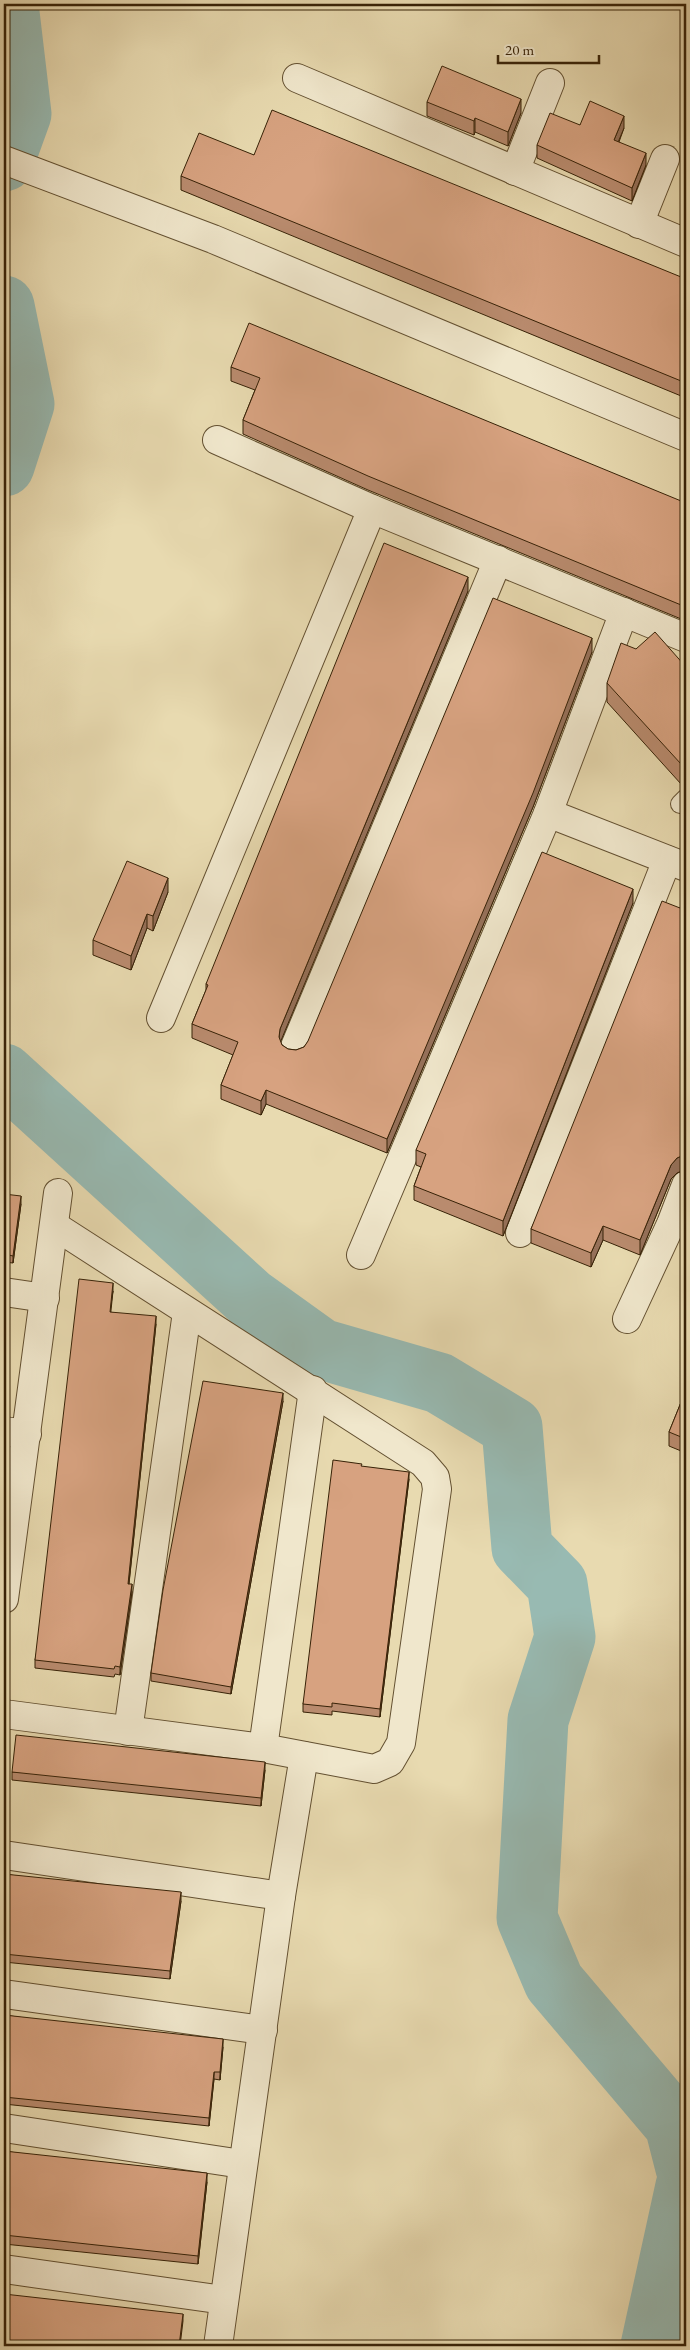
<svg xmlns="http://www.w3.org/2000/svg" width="690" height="2350" font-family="'EB Garamond',serif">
<rect width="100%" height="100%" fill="#e8dab0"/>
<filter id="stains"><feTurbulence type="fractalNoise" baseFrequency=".004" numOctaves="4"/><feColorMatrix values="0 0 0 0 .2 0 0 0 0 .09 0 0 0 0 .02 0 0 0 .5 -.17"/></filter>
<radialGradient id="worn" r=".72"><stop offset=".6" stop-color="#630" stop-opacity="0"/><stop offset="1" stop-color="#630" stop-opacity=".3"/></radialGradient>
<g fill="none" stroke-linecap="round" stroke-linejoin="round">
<g stroke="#98bab2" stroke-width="61">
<polyline points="4,161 21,114 8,4"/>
<polyline points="4,306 24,404 4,466"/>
<polyline points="4,1074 250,1298 321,1349 439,1383 512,1427 522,1548 557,1584 565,1637 538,1720 527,1918 554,1982 675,2125 686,2168"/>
<polyline points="651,2346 686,2186"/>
</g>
<g stroke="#635031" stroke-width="20">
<polyline id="service" points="680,804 686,798"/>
</g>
<g stroke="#635031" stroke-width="30">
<g id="minor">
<polyline points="297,78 686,243"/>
<polyline points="4,160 213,239 686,437"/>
<polyline points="515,171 550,83"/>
<polyline points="639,224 665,159"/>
<polyline points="217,440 372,509 686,638"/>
<polyline points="548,813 686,867"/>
<polyline points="161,1018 372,509"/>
<polyline points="294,1049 498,560"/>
<polyline points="520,1233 667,860"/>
<polyline points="361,1255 548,813 624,612"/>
<polyline points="4,1292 45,1298"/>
<polyline points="627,1319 671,1224 686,1185"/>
<polyline points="4,1431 27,1434"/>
<polyline points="4,1599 58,1193"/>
<polyline points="4,1714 263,1748 374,1769 390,1762 401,1743 437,1489 435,1477 423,1463 55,1226"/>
<polyline points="128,1731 187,1312"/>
<polyline points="263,1748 313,1390"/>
<polyline points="4,1855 281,1896"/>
<polyline points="4,1994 263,2030"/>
<polyline points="4,2128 242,2164"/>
<polyline points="4,2269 224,2300"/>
<polyline points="218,2346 281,1896 304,1756"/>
</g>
</g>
<use href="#service" stroke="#f0e7cc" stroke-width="18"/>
<use href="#minor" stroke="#f0e7cc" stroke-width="28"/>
</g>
<g fill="#b98b6e" stroke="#372207">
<polygon points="427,102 521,113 508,146 475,132 474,135 427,116"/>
<polygon points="580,125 624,128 619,142 646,165 632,201 537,158 537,145"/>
<polygon points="254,155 686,279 686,398 181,190 181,176"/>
<polygon points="231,367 686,503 686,621 368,490 243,434 243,420 255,390 231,381"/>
<polygon points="468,591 280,1041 282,1045 288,1049 296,1050 304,1047 592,652 533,807 387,1153 266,1104 261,1115 221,1099 221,1085 233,1055 192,1038 192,1024 206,990 206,984"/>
<polygon points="636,649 686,667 686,778 681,784 607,702 607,683"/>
<polygon points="168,892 153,931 147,928 131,970 93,955 93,940"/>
<polygon points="633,903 503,1236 414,1200 414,1186 421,1167 416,1165 416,1150"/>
<polygon points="686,906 686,1170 684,1170 677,1173 671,1179 640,1255 603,1240 591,1267 531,1243 531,1229 680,908"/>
<polygon points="4,1194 21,1204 13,1263 4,1262"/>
<polygon points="113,1291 110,1312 156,1324 129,1584 132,1592 120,1675 115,1674 114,1677 35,1668 35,1660"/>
<polygon points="686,1390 686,1453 669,1446 669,1432"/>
<polygon points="283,1401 231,1694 151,1681 151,1673"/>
<polygon points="362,1467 409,1479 380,1717 332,1711 332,1715 303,1712 303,1704"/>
<polygon points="265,1770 261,1806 12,1780 12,1772"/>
<polygon points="4,1874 181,1901 170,1979 4,1962"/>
<polygon points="4,2015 223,2047 220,2080 214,2079 209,2126 4,2104"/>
<polygon points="4,2151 207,2182 198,2264 4,2244"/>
</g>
<g fill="#96715a" stroke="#372207">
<polygon points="521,99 521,113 508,146 508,132"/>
<polygon points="624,116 624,128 614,152 614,140"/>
<polygon points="475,118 475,132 474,135 474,121"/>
<polygon points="646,153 646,165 632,201 632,188"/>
<polygon points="468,577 468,591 280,1043 279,1037 280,1029"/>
<polygon points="592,638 592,652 533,807 387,1153 387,1139"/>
<polygon points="686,759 686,778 681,784 681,764"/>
<polygon points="168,878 168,892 153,931 153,916"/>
<polygon points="633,889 633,903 503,1236 503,1221"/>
<polygon points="147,914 147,928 131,970 131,956"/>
<polygon points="266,1090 266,1104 261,1115 261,1101"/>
<polygon points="684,1155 684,1170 677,1173 671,1179 640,1255 640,1240 671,1165 677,1158"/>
<polygon points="21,1196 21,1204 13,1263 13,1256"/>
<polygon points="603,1226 603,1240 591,1267 591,1253"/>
<polygon points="113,1283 113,1291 110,1320 110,1312"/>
<polygon points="156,1316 156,1324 128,1592 128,1584"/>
<polygon points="283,1393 283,1401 231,1694 231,1687"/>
<polygon points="409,1472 409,1479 380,1717 380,1709"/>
<polygon points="132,1584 132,1592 120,1675 120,1667"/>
<polygon points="265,1762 265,1770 261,1806 261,1798"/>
<polygon points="181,1892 181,1901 170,1979 170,1971"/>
<polygon points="223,2039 223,2047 220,2080 220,2072"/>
<polygon points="214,2072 214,2079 209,2126 209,2118"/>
<polygon points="207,2173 207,2182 198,2264 198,2256"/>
<polygon points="183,2314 183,2321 180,2346 179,2346"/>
</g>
<g fill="#d7a280" stroke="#372207">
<polygon points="442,66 521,99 508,132 475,118 474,121 427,102"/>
<polygon points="590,101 624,116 614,140 646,153 632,188 537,145 550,113 580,125"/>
<polygon points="272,110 686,279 686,383 181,176 199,133 254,155"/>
<polygon points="249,323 686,503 686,607 368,476 243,420 260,378 231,367"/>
<polygon points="384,543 468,577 280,1029 279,1037 282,1045 288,1049 296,1050 304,1047 308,1041 493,598 592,638 533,793 387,1139 266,1090 261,1101 221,1085 238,1042 192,1024 208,985 206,984"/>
<polygon points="655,632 686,667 686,759 681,764 607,683 621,643 636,649"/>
<polygon points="542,852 633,889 503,1221 414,1186 426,1154 416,1150"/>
<polygon points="127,861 168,878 153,916 147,914 131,956 93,940"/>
<polygon points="662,901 680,908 682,904 686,906 686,1155 684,1155 677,1158 671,1165 640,1240 603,1226 591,1253 531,1229"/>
<polygon points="4,1194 21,1196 13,1256 4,1254"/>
<polygon points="79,1279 113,1283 110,1312 156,1316 128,1584 132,1584 120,1667 115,1666 114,1669 35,1660"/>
<polygon points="203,1381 283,1393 231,1687 151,1673 163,1590"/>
<polygon points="686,1390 686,1439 669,1432"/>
<polygon points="333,1460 362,1464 361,1466 409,1472 380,1709 332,1703 332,1707 303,1704"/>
<polygon points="16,1735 265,1762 261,1798 12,1772"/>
<polygon points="4,1874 181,1892 170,1971 4,1954"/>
<polygon points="4,2015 223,2039 220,2072 214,2072 209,2118 4,2097"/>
<polygon points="4,2151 207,2173 198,2256 4,2235"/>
<polygon points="4,2294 183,2314 179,2346 170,2345 170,2346 4,2346"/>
</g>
<rect width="690" height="2350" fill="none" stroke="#e8dab0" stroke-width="20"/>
<rect x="5" y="5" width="680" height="2340" fill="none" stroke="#372207" stroke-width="2.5"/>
<rect x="10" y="10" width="670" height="2330" fill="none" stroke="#372207"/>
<path d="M498 55v8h101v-8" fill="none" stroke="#372207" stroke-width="2.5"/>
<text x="505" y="55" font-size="15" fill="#372207" stroke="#f0e7cc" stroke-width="4" paint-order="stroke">20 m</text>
<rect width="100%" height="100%" filter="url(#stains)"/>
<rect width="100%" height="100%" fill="url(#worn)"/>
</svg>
